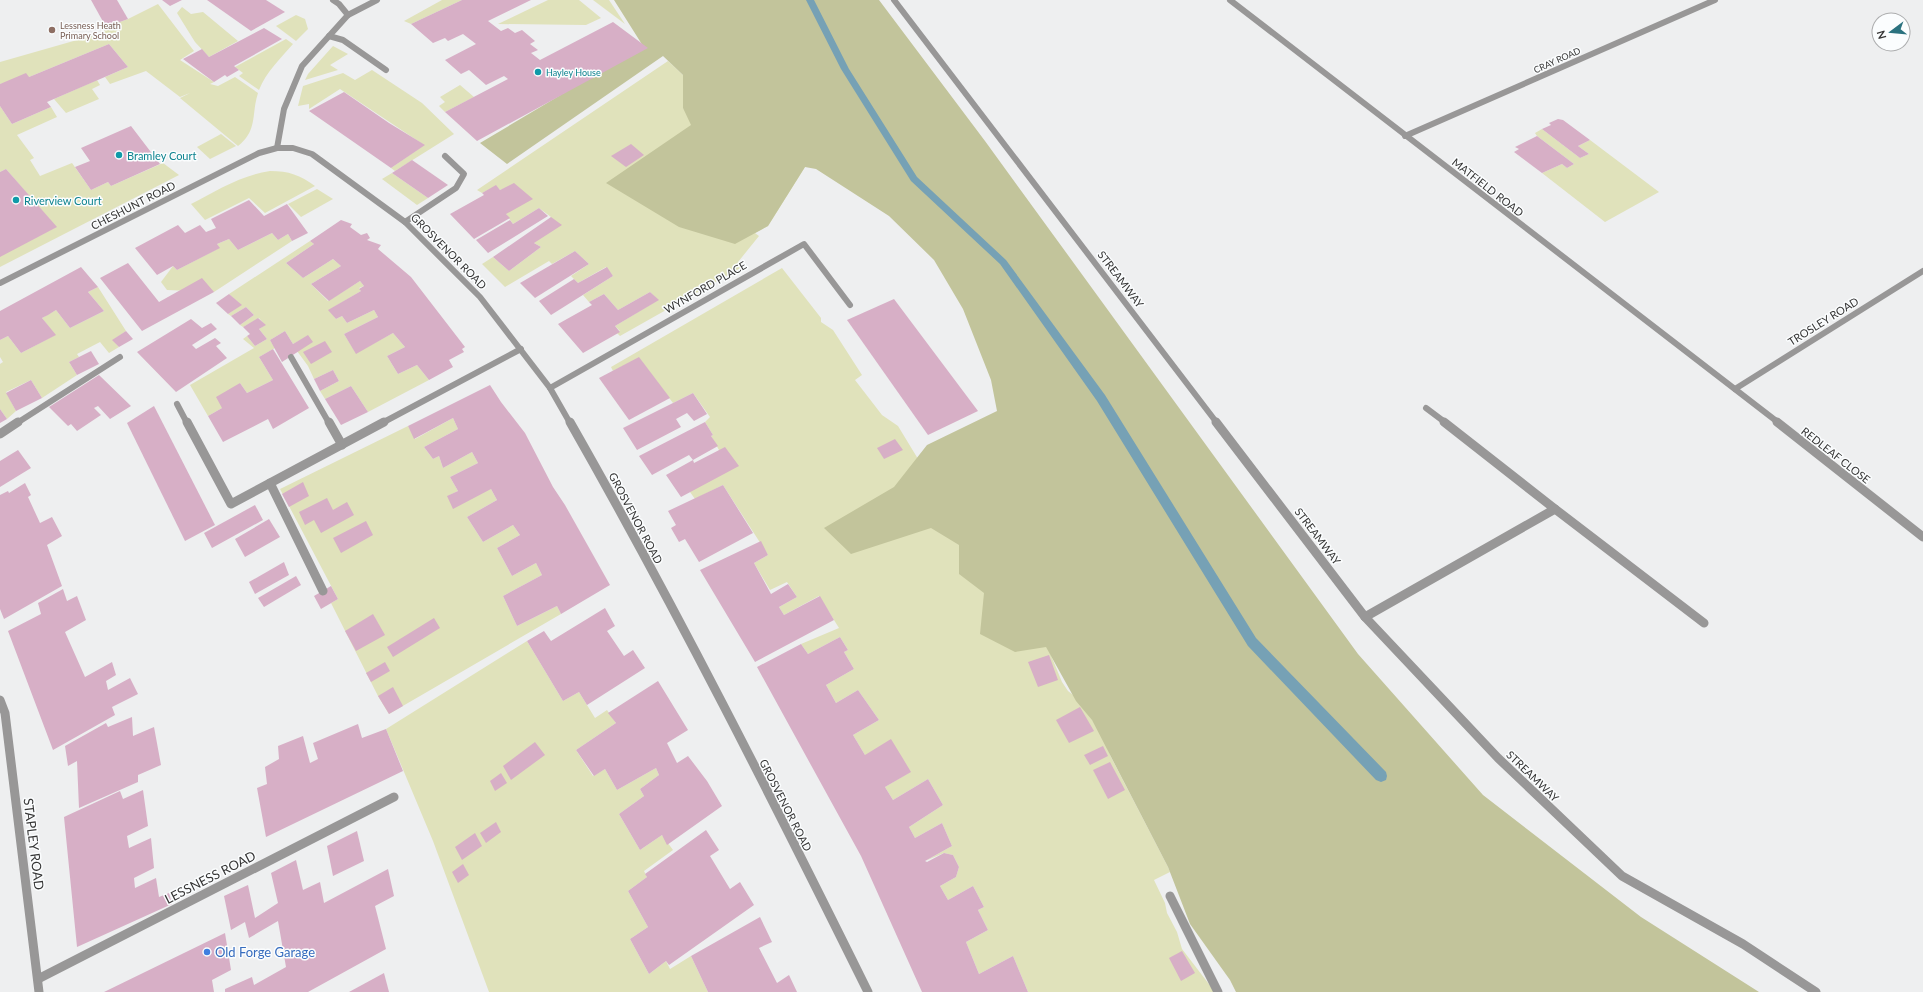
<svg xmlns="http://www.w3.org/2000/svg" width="1923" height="992" font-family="Lato,sans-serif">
<rect width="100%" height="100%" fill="#eeeff0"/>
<g fill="#e0e2bb">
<polygon points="442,0 462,0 411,24 404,21"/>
<polygon points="548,0 579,0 601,18 586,25 498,24"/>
<polygon points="593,0 609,0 625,24"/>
<path d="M158,4L194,51L180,60L214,82L210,84L218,86L235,77L258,93C251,115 258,130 238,146L180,98L190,93L180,97L146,71L110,84L105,77L128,67L109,44L29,77L0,84V62L105,32L103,28L128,19Z"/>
<polygon points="182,7 191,14 203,12 238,41 209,57 195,42 177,13"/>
<polygon points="296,15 305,19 308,29 296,41 276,26"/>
<path d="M286,39L293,44C280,59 266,72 259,90L239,76L243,73L235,67Z"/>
<polygon points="333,46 348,54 330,65 338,70 305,80 308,74"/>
<polygon points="668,61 683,75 683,108 805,167 768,226 755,233 759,236 738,262 744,266 620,336 617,333 620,331 615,326 658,300 650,292 618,310 604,294 589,302 583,295 613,276 606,267 578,283 571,276 589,264 575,251 552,264 549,261 505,287 482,264 493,257 509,271 541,247 534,243 551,217 539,208 513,224 506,214 508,187 500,190 496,186 482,193 477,190"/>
<polygon points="372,70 422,103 454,134 395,171 391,168 424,145 340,89 309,109 309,104 298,106 303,86 343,73 355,80"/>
<polygon points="97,80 100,85 92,89 99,99 66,113 54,99"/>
<polygon points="460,85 474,97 445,112 439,106 445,102 440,97"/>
<polygon points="0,106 12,124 51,107 57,117 17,135 34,158 30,160 40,176 72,163 91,190 108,182 111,186 163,163 179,175 0,267 0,256 56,227 6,169 0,172"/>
<polygon points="1542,129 1580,158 1589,154 1578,146 1590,140 1659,192 1605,222 1542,173 1562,164 1567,168 1574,164 1537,136 1535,133"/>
<polygon points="221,134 236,146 210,159 197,147"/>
<path d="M270,171C289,171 300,175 315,186L265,213L249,198L205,220L191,204C216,191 241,175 270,171Z"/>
<polygon points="392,173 428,198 417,205 382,179"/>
<polygon points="317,189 333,199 301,217 288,204"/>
<polygon points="272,233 278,240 288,234 292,241 214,292 167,290 161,282 173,266 177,270 219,248 217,244 229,239 238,250"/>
<polygon points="310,241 314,244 286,263 303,278 333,259 341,266 311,284 328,301 360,281 364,286 359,288 361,291 329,310 336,319 342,316 347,323 374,310 378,317 344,334 356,353 393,333 405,347 387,356 398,374 417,365 429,380 368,412 351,386 325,399 320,391 339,381 333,370 314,379 308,366 297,351 308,336 293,344 285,331 270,340 275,348 259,357 273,380 247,393 240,383 222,408 208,416 190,385 254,348 243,339 247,336 255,346 267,339 259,329 265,325 259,318 243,327 240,325 254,315 246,307 231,316 228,314 241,305 229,294"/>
<polygon points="782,268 821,318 821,322 833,330 862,375 855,380 882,415 898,426 929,477 1038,624 1062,682 1068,691 1077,698 1100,731 1111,757 1168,867 1170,872 1154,880 1165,903 1167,913 1177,932 1182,949 1215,992 1028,992 1013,956 979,974 966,942 988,930 978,910 984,907 973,886 948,900 940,886 956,877 959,867 953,855 944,853 925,861 952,846 942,823 915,838 909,827 943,805 928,779 893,800 885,787 910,772 865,755 853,735 879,720 858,690 836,703 826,685 854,669 844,652 848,650 840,637 808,654 801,644 839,628 819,596 784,615 779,607 797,597 787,582 770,590 754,563 768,555 723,485 695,499 690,492 719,450 711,436 713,435 705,422 710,417 693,393 673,403 639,358 613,371 611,367"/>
<polygon points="98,287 126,331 113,340 119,347 109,353 100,342 77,354 79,357 69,362 77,375 42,398 31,380 6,392 16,411 7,419 0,409 0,364 3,362 0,357 0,340 8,336 21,353 55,335 42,318 56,310 70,328 104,311 88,292"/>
<polygon points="453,418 458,429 424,447 433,459 439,456 443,468 472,452 478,463 450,477 458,491 448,496 491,489 497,500 467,517 483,542 513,525 520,535 497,548 512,576 536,563 542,575 503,596 517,626 557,606 561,614 389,714 378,696 331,603 338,599 280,489 408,426 415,439"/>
<polygon points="527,641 563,701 579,692 595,718 607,710 616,723 576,750 593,776 605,769 617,790 656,768 659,775 640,789 644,796 619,814 640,850 662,835 673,850 644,871 647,877 628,891 648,927 630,939 649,974 666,961 670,969 691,956 708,992 489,992 433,841 386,729"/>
</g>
<polygon fill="#c2c49b" points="614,0 879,0 985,141 1358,654 1483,795 1641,917 1759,992 1236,992 1230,980 1190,924 1168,867 1092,720 1076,701 1046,647 1015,652 980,634 984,593 959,574 959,545 931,528 851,554 824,528 894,487 927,445 997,411 991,380 963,309 934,260 889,216 816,169 805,167 768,226 735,244 679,227 606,183 691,125 683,108 683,75 663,56 507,164 480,143 643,46"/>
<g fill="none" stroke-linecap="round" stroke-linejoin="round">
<polygon fill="#76a1b5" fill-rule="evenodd" points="806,0 814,0 849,69 917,177 1006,260 1105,395 1256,638 1386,772 1387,776 1386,780 1381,782 1376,780 1248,646 1097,401 1000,264 911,181 841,69"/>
</g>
<g fill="#d7afc6">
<polygon points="91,0 117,0 128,19 106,27"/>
<polygon points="162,0 182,0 170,6"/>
<polygon points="207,0 266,0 285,12 251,31"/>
<polygon points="462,0 531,0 488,21 501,31 508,28 515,33 522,30 535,41 530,44 538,50 531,53 540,60 613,22 648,48 477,141 445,112 508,79 504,76 486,85 469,70 461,74 445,60 476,44 463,34 448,41 445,38 433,43 411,24"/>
<polygon points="264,28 282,39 234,66 239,70 227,77 225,75 214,82 183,59 202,49 209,57"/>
<polygon points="109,44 128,67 47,102 51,107 12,124 0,106 0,84 26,73 29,77"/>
<polygon points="344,92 389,123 425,145 391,168 309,111"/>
<polygon points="1558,119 1563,120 1590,140 1578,146 1589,154 1580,158 1542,129 1551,125 1549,123"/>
<polygon points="131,126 160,164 111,186 108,182 91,190 75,167 90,161 81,148"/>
<polygon points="1537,136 1574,164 1567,168 1562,164 1542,173 1514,152 1519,149 1515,147"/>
<polygon points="631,144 644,155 626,167 611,156"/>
<polygon points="412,160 448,185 428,198 392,173"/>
<polygon points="6,169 57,227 0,257 0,172"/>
<polygon points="514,183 533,199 506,214 510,218 474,239 450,214 484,195 482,193 496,185 500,190"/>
<polygon points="249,200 264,216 287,204 308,233 292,241 288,234 278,240 272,233 238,250 229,239 217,244 220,248 177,270 173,266 157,275 135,248 178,225 185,233 200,225 206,232 216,228 211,219"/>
<polygon points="539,208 548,216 488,253 476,240 510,220 513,224"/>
<polygon points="551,217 562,225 534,243 541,247 509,271 493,257"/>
<polygon points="341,220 352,224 350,227 361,235 367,233 370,238 367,240 381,245 378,249 411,277 465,347 462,349 464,352 449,360 453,367 429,380 417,365 398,374 387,356 405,347 393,333 356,354 344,334 378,317 374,310 347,323 342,316 336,319 328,310 361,291 359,289 364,286 360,281 329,301 311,284 341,266 333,259 303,278 286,263 314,244 310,241"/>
<polygon points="575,251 589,264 535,298 520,283"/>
<polygon points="128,263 159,302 202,278 214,292 142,331 100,278"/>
<polygon points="81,267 98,287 88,292 104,311 70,328 56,310 48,315 42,318 56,335 21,353 8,336 0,340 0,311"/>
<polygon points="607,267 613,276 551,315 539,301 574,279 578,283"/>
<polygon points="650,292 659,300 615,326 620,332 583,353 558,324 592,305 589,302 604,294 618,310"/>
<polygon points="229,294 242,305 228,314 216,303"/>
<polygon points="894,299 978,411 928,435 847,320"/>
<polygon points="246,307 254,315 240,325 231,316"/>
<polygon points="258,318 266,325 259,329 267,339 255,346 247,336 250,334 243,327"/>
<polygon points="191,319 202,328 211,323 217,329 192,345 196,349 215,338 221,343 216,346 227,358 176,392 137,352"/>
<polygon points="126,331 133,339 119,347 112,340"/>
<polygon points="285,331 293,344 308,335 313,342 282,362 270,340"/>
<polygon points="325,341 332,352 311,364 303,352"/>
<polygon points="273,349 309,408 273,429 268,419 223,442 208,416 222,408 216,397 240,383 247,393 273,380 259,357"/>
<polygon points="91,351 99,364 77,375 69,362"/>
<polygon points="639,357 670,398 629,420 599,378"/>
<polygon points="333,370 339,381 320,391 314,379"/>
<polygon points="99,375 131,406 110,419 98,406 94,408 101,415 77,431 71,424 68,426 49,407"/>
<polygon points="31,380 42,398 16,411 6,393"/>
<polygon points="490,385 501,402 525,433 553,487 565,505 610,585 561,614 557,606 517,626 503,596 542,575 536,563 512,576 497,548 520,535 513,525 483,542 467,517 497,500 491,489 453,509 447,496 458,491 450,477 478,463 472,452 443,468 439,456 433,459 424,447 458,429 453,418 414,439 408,426"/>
<polygon points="351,386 368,412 341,425 325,399"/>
<polygon points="693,393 707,414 694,421 687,413 676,419 681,427 637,450 623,428"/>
<polygon points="154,406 215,525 185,541 127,423"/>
<polygon points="0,409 7,419 0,423"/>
<polygon points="705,422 713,435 711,436 718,446 693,460 689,455 652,475 639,456"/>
<polygon points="895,439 903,450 884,459 877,448"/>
<polygon points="725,447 739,466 681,497 666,475 693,460 694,463"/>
<polygon points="18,450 31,468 0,487 0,461"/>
<polygon points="303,482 309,496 289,507 282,494"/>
<polygon points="25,483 31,495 28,497 40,523 52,517 62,536 47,545 62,586 4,619 0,609 0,495 8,491 9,493"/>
<polygon points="723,485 753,533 699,562 685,539 679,542 671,528 676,525 668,511"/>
<polygon points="327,498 333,510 347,502 354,515 321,533 314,520 305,525 299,512"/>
<polygon points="255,505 263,520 212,548 204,533"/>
<polygon points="269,519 280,537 245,557 235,539"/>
<polygon points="366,521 373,535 341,553 333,538"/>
<polygon points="761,541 768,555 754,563 771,594 788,584 797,597 779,607 784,615 820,596 834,620 755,662 700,570"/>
<polygon points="284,562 289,575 255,594 249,582"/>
<polygon points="296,576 301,585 264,607 258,598"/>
<polygon points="331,586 338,599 321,609 314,596"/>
<polygon points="63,589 67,601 77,596 86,620 65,632 85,677 112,662 116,675 106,681 108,690 130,678 138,694 112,707 115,715 53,750 8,631 41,614 38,603"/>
<polygon points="605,608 615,626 607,631 624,656 633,650 645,668 587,705 579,692 563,701 527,641 544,631 551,641"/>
<polygon points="373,614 385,635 356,651 345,631"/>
<polygon points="434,618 440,628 393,657 387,647"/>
<polygon points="840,637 848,650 844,652 854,669 826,685 836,703 858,690 879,720 853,735 865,755 891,739 902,757 911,772 885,787 893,800 928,779 943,805 909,827 915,838 942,823 952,846 925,861 927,862 944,853 953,855 959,867 956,877 940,886 948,900 973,886 984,907 978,910 988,930 966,942 979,974 1013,956 1028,992 922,992 861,856 757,667 801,644 808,654"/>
<polygon points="1049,655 1058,680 1038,687 1028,662"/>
<polygon points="385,662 390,671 371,682 366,673"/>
<polygon points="658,681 688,730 667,743 677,763 688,756 707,781 722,806 667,845 662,835 640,850 619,814 644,796 640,789 659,775 656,768 617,790 605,769 594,776 576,750 616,723 608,713"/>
<polygon points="393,687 403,706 389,714 378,696"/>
<polygon points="1080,707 1094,731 1069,743 1056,720"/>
<polygon points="132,717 133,736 154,727 161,765 138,775 138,782 79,808 77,761 68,766 65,746 106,723 108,727"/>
<polygon points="358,724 362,738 386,729 403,771 266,837 257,788 267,784 265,767 279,759 278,746 303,736 310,763 318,759 313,743"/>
<polygon points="535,742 545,755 511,780 503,766"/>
<polygon points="1103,746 1108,756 1090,765 1084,755"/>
<polygon points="1110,762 1125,790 1108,799 1093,770"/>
<polygon points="501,773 507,783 495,791 490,781"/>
<polygon points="143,790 148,826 127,836 129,848 151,838 154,868 134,878 135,888 156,878 159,897 169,893 172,904 77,947 64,817 120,791 123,799"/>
<polygon points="496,822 501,832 486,843 480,833"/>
<polygon points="706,830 719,850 710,856 730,889 740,882 754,905 669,965 666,961 649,974 630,939 648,927 628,891 647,877 645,874"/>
<polygon points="357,831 364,861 333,876 327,846"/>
<polygon points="475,833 482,846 462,860 455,847"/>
<polygon points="296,860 303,890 320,882 324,903 388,869 394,896 375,906 386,949 308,992 225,992 225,989 252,977 254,985 286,967 278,921 249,938 245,922 231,930 224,896 248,885 255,918 278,903 271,873"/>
<polygon points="463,864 469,875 458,883 452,872"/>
<polygon points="760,917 772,942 759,948 777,983 789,975 797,992 708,992 691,956"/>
<polygon points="225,933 231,970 212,980 214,992 104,992"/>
<polygon points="1182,951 1195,973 1181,981 1169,958"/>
<polygon points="384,973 389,992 349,992"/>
</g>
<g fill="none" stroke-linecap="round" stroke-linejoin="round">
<g stroke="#989797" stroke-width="6">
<polyline points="329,36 343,40 386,70"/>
<polyline points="405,222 456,188 464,174 445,156"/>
<polyline points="291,357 329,423"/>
<polyline points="177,404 187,423"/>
<polyline points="1426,408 1446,423"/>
<polyline points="17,423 120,357"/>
<polyline points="382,423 521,349"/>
</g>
<g stroke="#989797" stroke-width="9">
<polyline points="187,422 231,504 384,422"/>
<polyline points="329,422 342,445"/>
<polyline points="0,434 18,422"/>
<polyline points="270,483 323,591"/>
<polyline points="1555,509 1704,623"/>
<polyline points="1365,617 1555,509 1444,422"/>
<polyline points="1170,896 1218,992"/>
</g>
<g stroke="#989797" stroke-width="6">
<polyline points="894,0 1217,423"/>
<polyline points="1230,0 1779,423"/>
<polyline points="348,15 377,0"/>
<polyline points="1405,136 1715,0"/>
<polyline points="277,148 284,109 302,66 348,15 339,4 333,0"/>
<polyline points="0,283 259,153 277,148 293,148 312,154 405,222 480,297 550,388 570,423"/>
<polyline points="550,388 804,244 850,305"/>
<polyline points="1735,389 1923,271"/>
</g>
<g stroke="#989797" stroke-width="9">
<path d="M570,422C676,608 773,800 868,992"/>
<polyline points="1216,422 1365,617 1498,758 1622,876 1743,944 1816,992"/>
<polyline points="1777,422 1923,537"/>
<polyline points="0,700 5,713 39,992"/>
<polyline points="38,979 394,797"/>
</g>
</g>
<circle fill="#8d6e63" stroke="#fbfdfe" stroke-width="1.5" cx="52" cy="30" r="4"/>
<g fill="#0f9aa8" stroke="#fbfdfe" stroke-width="1.5">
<circle cx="538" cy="72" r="4"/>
<circle cx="119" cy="155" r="4"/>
<circle cx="16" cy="200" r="4"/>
</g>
<circle fill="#3f7fe0" stroke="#fbfdfe" stroke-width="1.5" cx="207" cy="952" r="4"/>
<g text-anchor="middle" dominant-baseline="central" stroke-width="3" stroke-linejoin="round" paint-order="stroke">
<g font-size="9" fill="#785e54" stroke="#fbfdfe" text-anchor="start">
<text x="60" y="25">Lessness Heath<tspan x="60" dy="10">Primary School</tspan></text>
</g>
<g font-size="9" fill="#353535" stroke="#fbfdfe">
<text transform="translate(1557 60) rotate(-24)">CRAY ROAD</text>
</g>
<g font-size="9" fill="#0d838f" stroke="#fbfdfe" text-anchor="start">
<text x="546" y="72">Hayley House</text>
</g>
<g font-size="11" fill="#0d838f" stroke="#fbfdfe" text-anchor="start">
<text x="127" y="155">Bramley Court</text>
<text x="24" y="200">Riverview Court</text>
</g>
<g font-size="11" fill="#353535" stroke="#fbfdfe">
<text transform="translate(1488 187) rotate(38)">MATFIELD ROAD</text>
<text transform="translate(133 205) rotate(-27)">CHESHUNT ROAD</text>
<text transform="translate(449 251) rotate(45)">GROSVENOR ROAD</text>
<text transform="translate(1121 279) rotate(53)">STREAMWAY</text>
<text transform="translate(705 287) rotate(-30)">WYNFORD PLACE</text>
<text transform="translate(1823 321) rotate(-32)">TROSLEY ROAD</text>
<text transform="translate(1836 455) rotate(38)">REDLEAF CLOSE</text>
<text transform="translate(636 518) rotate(62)">GROSVENOR ROAD</text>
<text transform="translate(1318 536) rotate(53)">STREAMWAY</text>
<text transform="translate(1533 776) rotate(44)">STREAMWAY</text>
<text transform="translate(786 805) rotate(63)">GROSVENOR ROAD</text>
</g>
<g font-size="13" fill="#353535" stroke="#fbfdfe">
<text transform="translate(34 844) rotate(83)">STAPLEY ROAD</text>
<text transform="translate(210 877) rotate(-27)">LESSNESS ROAD</text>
</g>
<g font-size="13" fill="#366cbe" stroke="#fbfdfe" text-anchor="start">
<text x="215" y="952">Old Forge Garage</text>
</g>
</g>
<g transform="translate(1891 32) rotate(254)"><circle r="19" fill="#fbfdfe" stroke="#acadae"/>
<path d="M0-3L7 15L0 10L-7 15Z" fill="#2b727f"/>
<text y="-6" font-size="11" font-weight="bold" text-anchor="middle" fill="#353535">N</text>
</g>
</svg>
